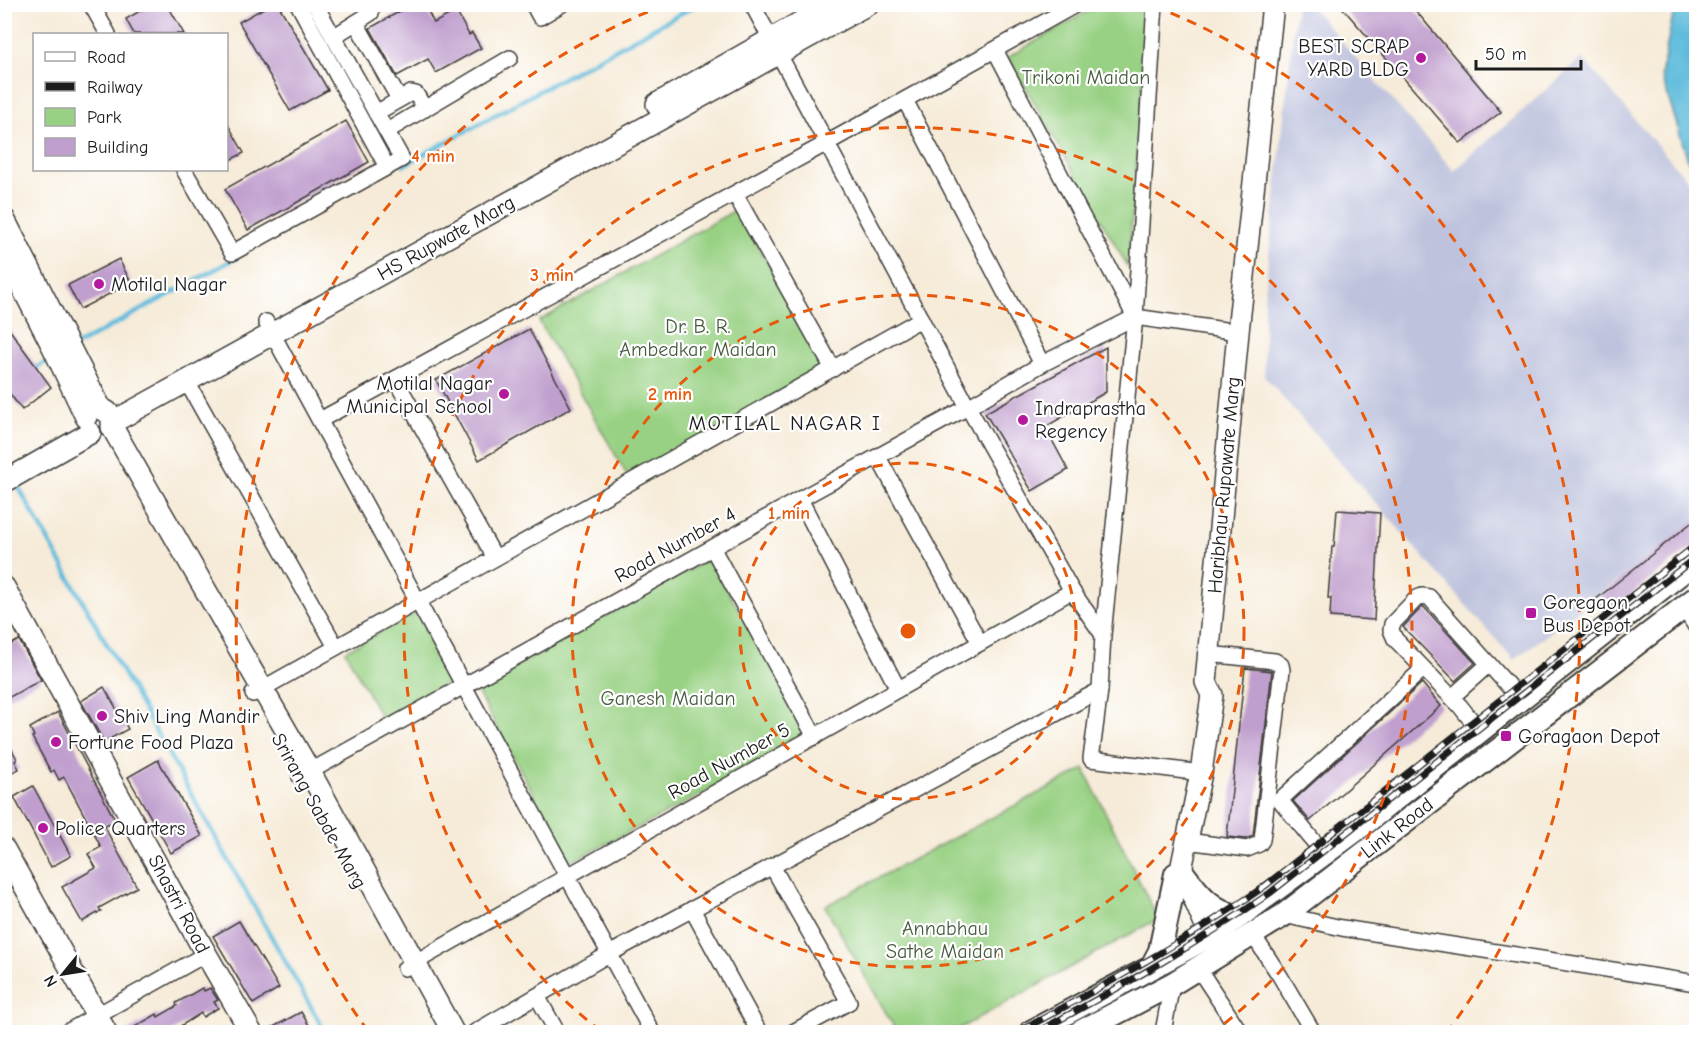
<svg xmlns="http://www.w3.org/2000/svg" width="1701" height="1037" font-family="'Comic Neue',sans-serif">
<rect width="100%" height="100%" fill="#fff"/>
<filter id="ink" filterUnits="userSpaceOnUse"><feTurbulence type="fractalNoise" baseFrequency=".0167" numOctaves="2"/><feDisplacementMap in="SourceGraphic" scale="12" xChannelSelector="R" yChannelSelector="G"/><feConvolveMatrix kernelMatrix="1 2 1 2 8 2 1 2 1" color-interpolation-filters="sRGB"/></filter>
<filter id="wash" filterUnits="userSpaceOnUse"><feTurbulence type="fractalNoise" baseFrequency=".008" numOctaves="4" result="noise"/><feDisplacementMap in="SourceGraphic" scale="24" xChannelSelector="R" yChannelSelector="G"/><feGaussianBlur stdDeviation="1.35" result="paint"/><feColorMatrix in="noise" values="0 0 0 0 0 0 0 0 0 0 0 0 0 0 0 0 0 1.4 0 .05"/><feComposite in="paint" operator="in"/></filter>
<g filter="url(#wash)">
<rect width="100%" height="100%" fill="#f6ebd8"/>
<polygon fill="#bec2dd" points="1296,5 1310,5 1454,171 1582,58 1696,190 1696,521 1514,660 1264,376 1264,299"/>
<g fill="#99d184" stroke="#5a7650" stroke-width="1.5">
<polygon points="1099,5 1149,5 1128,267 1008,57"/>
<polygon points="737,209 829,371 631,482 539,321"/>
<polygon points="709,559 814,737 571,862 475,688"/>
<polygon points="417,612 453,680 382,719 345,651"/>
<polygon points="1084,769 1158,919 953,1032 897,1032 825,906"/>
</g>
<polygon fill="#5dbbdb" stroke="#3c6c7c" stroke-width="1.5" points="1675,5 1696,5 1696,185 1661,75"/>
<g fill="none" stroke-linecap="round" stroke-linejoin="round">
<g stroke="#5dbbdb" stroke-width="4.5">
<polyline points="404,165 698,4"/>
<polyline points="75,346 236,258"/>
<polyline points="33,369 52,359"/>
<polyline points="15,481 325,1032"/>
</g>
</g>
<g id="blocks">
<g fill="#c09fce">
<polygon points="152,4 167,4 184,34 134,34 126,19"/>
<polygon points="271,4 278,4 328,90 290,111 239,22"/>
<polygon points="413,4 424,4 434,23 456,11 469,35 472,33 481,48 436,73 428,59 397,76 370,28"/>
<polygon points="1339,4 1410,4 1501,112 1460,143"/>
<polygon points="226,121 244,153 226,162"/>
<polygon points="346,121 369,162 248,230 225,189"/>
<polygon points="119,259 131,283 80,309 68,285"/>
<polygon points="4,322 51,387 22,410 4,386"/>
<polygon points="529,329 571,408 479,460 436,380"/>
<polygon points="1106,347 1106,392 1045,427 1068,470 1032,491 985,413"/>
<polygon points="1337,510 1380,513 1374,620 1330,617 1331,598 1328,598 1332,547 1334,547"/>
<polygon points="1696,519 1696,548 1688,550 1606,614 1595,600"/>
<polygon points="1423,606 1475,663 1455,681 1403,627"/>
<polygon points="19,640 41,680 4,700 4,648"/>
<polygon points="1245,668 1272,671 1253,836 1246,839 1227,837"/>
<polygon points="1422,683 1441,706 1310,821 1293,801"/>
<polygon points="104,687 128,729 104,742 81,701"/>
<polygon points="58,712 115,820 104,826 137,887 99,908 101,911 82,922 62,887 96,868 88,854 101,847 64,777 59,780 54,770 51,772 32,737 34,736 30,728"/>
<polygon points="4,735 17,759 15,761 19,769 4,776"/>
<polygon points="158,760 202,836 171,853 128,777"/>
<polygon points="33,786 71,856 51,867 14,797"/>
<polygon points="239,921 279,988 253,1004 213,936"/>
<polygon points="202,988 204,991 210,988 218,1000 214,1002 218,1008 203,1017 201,1013 171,1032 126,1032 157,1014 158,1017 177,1006 176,1003"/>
<polygon points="301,1012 313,1032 264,1032"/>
</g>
</g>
</g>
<g filter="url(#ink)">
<use href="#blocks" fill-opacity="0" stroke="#3d3b38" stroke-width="1.5"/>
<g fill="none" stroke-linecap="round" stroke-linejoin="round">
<g stroke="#3d3b38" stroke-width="18">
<g id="street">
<polyline points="91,4 108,34"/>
<polyline points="298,4 387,167"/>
<polyline points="533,4 540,17 562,4"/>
<polyline points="752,4 968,407 1072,591 1103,635"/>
<polyline points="1155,4 1135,317 1103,635 1100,690 1091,759 1201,773"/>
<polyline points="356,23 399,99"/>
<polyline points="333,37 371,13"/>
<polyline points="995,50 1135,317"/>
<polyline points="905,100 1042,364"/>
<polyline points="376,113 411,93 416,94 425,109"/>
<polyline points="387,131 510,58"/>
<polyline points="184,170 232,253 402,159 315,4"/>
<polyline points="735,194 833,369"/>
<polyline points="1135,317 1238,332"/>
<polyline points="266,322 652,1032"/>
<polyline points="395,379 495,558"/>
<polyline points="187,382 336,647"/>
<polyline points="320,420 827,143 1077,4"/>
<polyline points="878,457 980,643"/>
<polyline points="800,499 898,689"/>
<polyline points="713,549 815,737"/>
<polyline points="1684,608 1696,627"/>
<polyline points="253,694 921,319"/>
<polyline points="1452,697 1489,664"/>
<polyline points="1480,731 1460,706 1395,639 1391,630 1392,624 1417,598 1422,596 1429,597 1520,699"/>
<polyline points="300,777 800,499 968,407 1042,364 1135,317"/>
<polyline points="1187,841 1247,849 1259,844 1262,840 1282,670 1281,665 1275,661 1208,654"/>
<polyline points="1324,854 1280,800 1423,669"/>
<polyline points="772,866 849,1002 793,1032"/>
<polyline points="692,909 759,1032"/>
<polyline points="1284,915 1342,928 1696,983"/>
<polyline points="1253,935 1280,976 1313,1032"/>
<polyline points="405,968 1072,591"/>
<polyline points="1198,968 1240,1032"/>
<polyline points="537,996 557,1032"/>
<polyline points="67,1032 206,954"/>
<polyline points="475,1032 609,954 1100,690"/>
<polyline points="1163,1032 1172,984"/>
</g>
</g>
<g stroke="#3d3b38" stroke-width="24">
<g id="secondary">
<polyline points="657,104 833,4"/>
<path d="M4,219L101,409C110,412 113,417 112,427L310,772L453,1032"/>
<polyline points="4,252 53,347 86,417"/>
<polyline points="113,422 868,4"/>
<polyline points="4,482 90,433"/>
<polyline points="4,587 206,954 251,1032"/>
<polyline points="4,849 106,1032"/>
<polyline points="1219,952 1210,936 1183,873 1182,865 1201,773 1212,695 1206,682 1238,332 1273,4"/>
</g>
</g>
<g stroke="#3d3b38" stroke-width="26">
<g id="primary">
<path d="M1183,873C1198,893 1214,914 1240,916"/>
<polyline points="1151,968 1160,951 1176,874"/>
<polyline points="1031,1032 1210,936 1240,916 1359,828 1485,727 1696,561"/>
<polyline points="1080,1032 1172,984 1284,915 1696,598"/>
</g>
</g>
<use href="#street" stroke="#fff" stroke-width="15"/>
<use href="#secondary" stroke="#fff" stroke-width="21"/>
<use href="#primary" stroke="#fff" stroke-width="22"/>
<g stroke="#1c1c1c" stroke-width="7">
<g id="rail">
<path d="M1018,1032C1102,987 1186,941 1265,886L1696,545"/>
<path d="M1037,1032C1117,989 1196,945 1270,893L1696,557"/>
</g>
</g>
<use href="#rail" stroke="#fff" stroke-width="4.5" stroke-dasharray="14" stroke-linecap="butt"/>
</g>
</g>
<g fill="none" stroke="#e8590c" stroke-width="3" stroke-dasharray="10 8">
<circle cx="908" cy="631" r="168"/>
<circle cx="908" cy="631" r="336"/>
<path d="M601 1031A504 504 0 1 1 1215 1031"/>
<path d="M368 1031A672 672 0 0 1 662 6M1154 6A672 672 0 0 1 1448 1031"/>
</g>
<g fill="#b5179e" stroke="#fff" stroke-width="2">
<circle cx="1421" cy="58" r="6"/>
<circle cx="99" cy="284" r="6"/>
<circle cx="504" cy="394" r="6"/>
<circle cx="1023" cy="420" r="6"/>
<rect x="1525" y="607" width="12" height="12" rx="3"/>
<circle cx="102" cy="716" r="6"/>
<rect x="1500" y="730" width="12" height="12" rx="3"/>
<circle cx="56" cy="742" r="6"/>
<circle cx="43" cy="828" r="6"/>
</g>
<g text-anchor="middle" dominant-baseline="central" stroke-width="4.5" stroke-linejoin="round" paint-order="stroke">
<g font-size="20" fill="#1c1c1c" stroke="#fff" text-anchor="start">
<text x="1409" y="46" text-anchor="end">BEST SCRAP<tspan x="1409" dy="23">YARD BLDG</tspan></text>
<text x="111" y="284">Motilal Nagar</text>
<text x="492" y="383" text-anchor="end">Motilal Nagar<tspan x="492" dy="23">Municipal School</tspan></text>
<text x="1035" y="408">Indraprastha<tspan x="1035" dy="23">Regency</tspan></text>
<text x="1543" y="602">Goregaon<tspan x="1543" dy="23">Bus Depot</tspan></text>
<text x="114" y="716">Shiv Ling Mandir</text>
<text x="1518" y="736">Goragaon Depot</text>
<text x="68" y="742">Fortune Food Plaza</text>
<text x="55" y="828">Police Quarters</text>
</g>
<g font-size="20" fill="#485b40" stroke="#fff">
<text x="1086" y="77">Trikoni Maidan</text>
<text x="698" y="326">Dr. B. R.<tspan x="698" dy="23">Ambedkar Maidan</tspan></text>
<text x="668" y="698">Ganesh Maidan</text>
<text x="945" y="928">Annabhau<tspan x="945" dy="23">Sathe Maidan</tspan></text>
</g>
<g font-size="20" fill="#1c1c1c" stroke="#fff">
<text transform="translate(446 238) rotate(-29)">HS Rupwate Marg</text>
<text transform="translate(1224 485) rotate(-85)">Haribhau Rupawate Marg</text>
<text transform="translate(675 545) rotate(-29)">Road Number 4</text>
<text transform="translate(729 761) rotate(-29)">Road Number 5</text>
<text transform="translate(319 811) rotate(61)">Srirang Sabde Marg</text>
<text transform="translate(1397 828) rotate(-38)">Link Road</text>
<text transform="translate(179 904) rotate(62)">Shastri Road</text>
</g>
<g font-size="21" letter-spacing="1.5" fill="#1c1c1c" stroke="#fff">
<text x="785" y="423">MOTILAL NAGAR I</text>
</g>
</g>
<circle cx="908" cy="631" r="9" fill="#e8590c" stroke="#fff" stroke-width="3"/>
<g font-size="18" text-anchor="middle" font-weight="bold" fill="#e8590c" stroke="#fff" stroke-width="4.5" stroke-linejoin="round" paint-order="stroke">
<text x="433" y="162">4 min</text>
<text x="552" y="281">3 min</text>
<text x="670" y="400">2 min</text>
<text x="789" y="519">1 min</text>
</g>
<rect width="1701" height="1037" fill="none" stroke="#fff" stroke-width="24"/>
<rect x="33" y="33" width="195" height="138" fill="#ffffff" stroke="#a4a4a4" stroke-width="1.5"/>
<rect x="45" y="52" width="30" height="9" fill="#ffffff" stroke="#a4a4a4" stroke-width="1.5"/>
<text x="87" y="63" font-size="18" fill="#1c1c1c">Road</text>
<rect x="45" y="82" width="30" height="9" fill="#1c1c1c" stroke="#a4a4a4" stroke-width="1.5"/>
<text x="87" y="93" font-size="18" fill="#1c1c1c">Railway</text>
<rect x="45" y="108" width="30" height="18" fill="#99d184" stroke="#a4a4a4" stroke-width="1.5"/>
<text x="87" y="123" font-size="18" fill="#1c1c1c">Park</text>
<rect x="45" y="138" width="30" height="18" fill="#c09fce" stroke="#a4a4a4" stroke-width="1.5"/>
<text x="87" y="153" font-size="18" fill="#1c1c1c">Building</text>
<g transform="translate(63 974) rotate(240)" stroke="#ffffff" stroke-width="4.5" paint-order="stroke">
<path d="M0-4.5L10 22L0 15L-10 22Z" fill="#1c1c1c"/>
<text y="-9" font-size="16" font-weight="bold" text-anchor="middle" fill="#1c1c1c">N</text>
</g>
<path d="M1476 60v9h105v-9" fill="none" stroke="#1c1c1c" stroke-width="3"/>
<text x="1485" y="60" font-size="18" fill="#1c1c1c" stroke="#ffffff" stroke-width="4.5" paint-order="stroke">50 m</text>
</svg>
